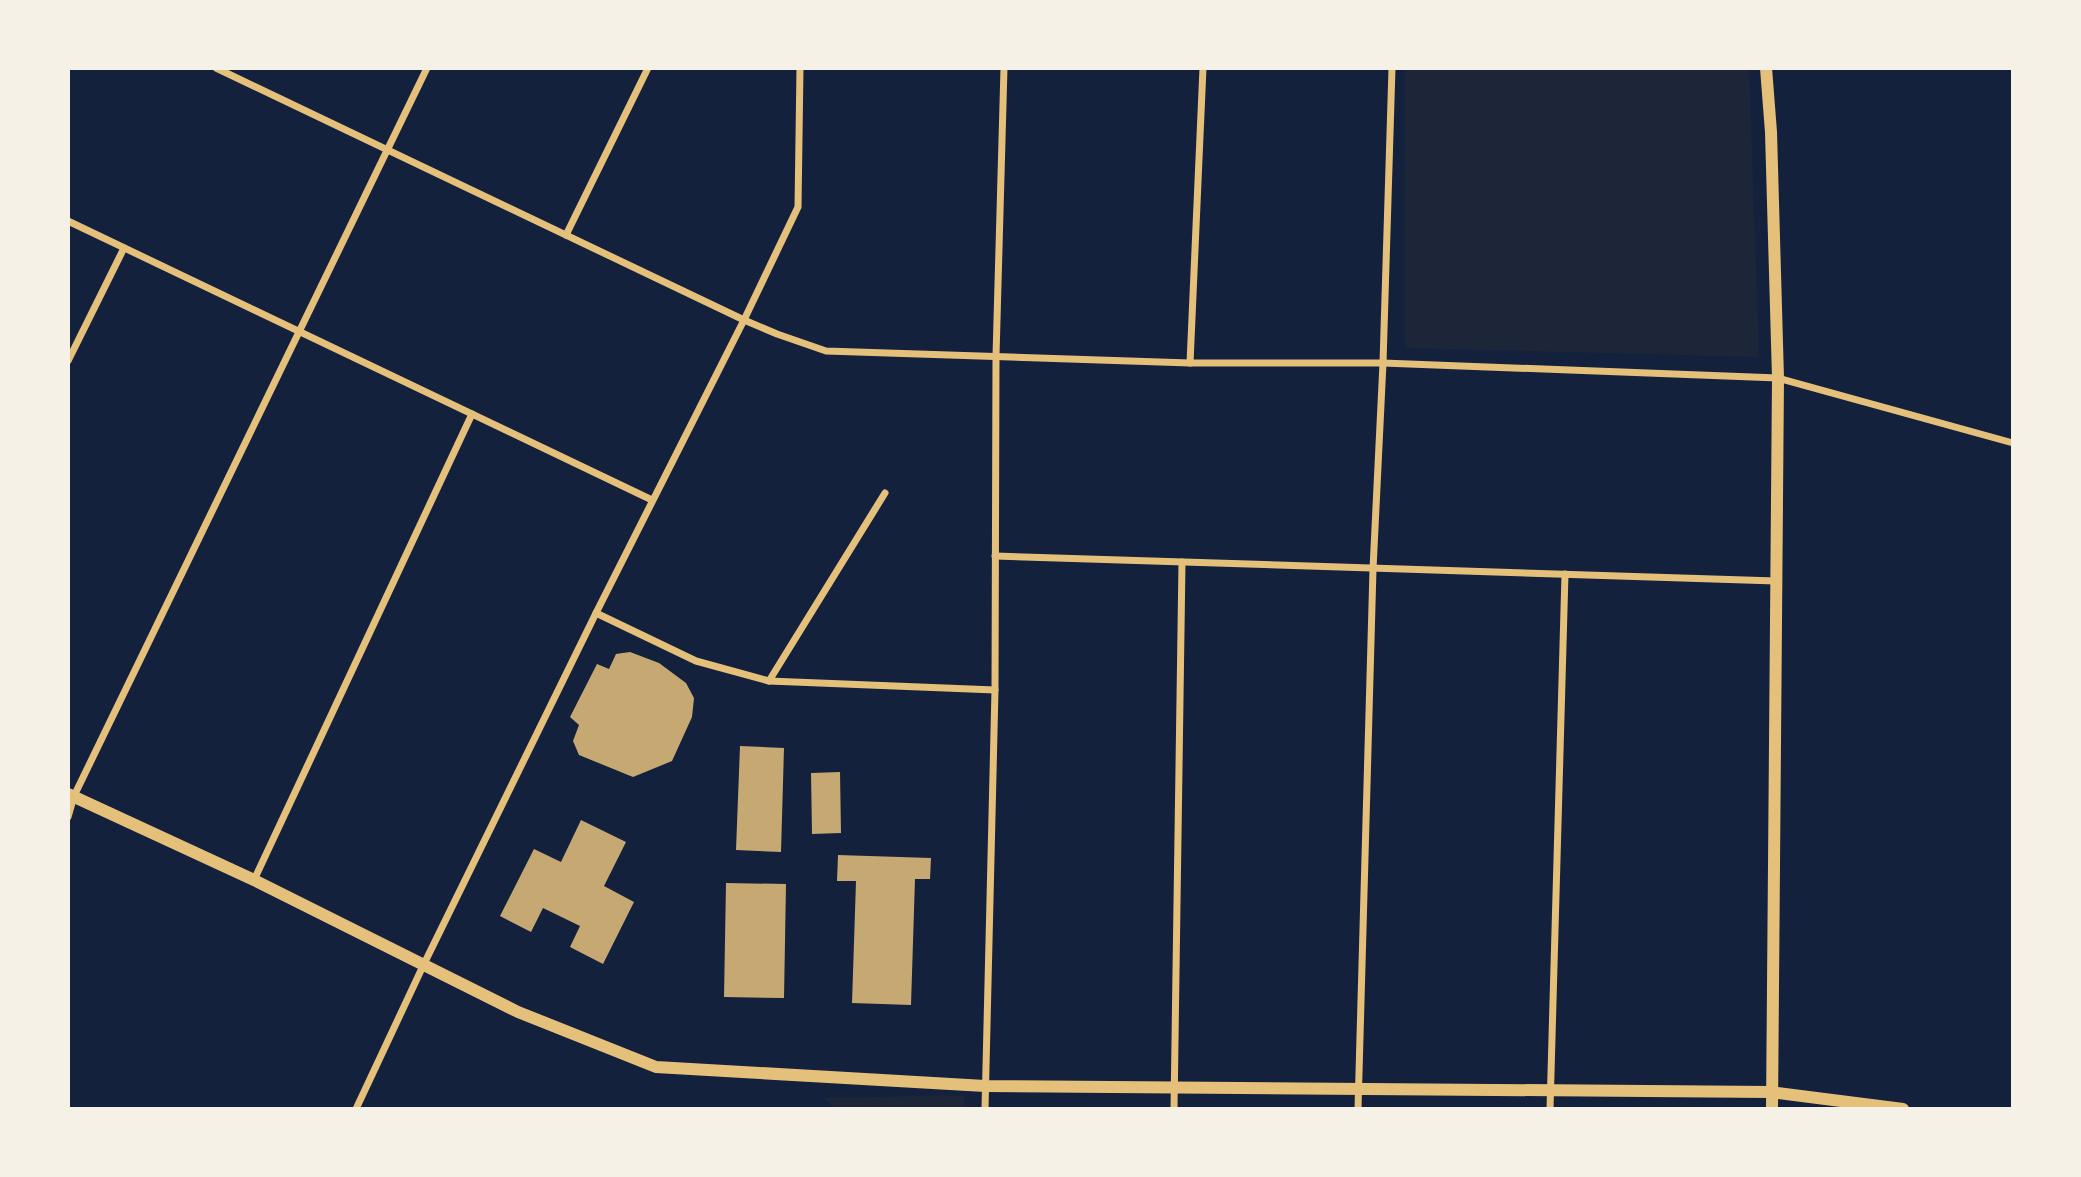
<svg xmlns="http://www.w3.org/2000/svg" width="2081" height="1177" font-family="Barlow,sans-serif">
<rect width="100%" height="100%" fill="#14213d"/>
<g fill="#1d2539">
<polygon points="1405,68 1749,68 1759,357 1405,348"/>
<polygon points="964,1095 965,1109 836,1109 824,1098"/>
</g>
<g fill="#c6a872">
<polygon points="630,652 659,663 686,683 694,698 692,717 672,761 633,777 579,755 573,741 579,725 570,717 597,664 609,669 616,654"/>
<polygon points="740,746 784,748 781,852 736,850"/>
<polygon points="840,772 841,833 812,834 811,773"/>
<polygon points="581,820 626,842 604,886 634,902 603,964 570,947 580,926 543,908 531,932 500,916 534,849 561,862"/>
<polygon points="838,855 931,858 930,879 915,879 911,1005 852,1003 856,881 837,881"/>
<polygon points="726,883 786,884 784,998 724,997"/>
</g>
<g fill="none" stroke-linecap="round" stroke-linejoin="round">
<g stroke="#e5c07b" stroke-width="7">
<polyline points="216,68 744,320 777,334 826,351 1190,363 1383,363 1778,378 2013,443"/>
<polyline points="68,221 652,500"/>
<polyline points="566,235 648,68"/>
<polyline points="68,361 124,248"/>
<polyline points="1190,363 1203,68"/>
<polyline points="995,556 1776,581"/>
<polyline points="596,613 696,661 769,681 995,690"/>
<polyline points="769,681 885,493"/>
<polyline points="68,817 74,796 427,68"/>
<polyline points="254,880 472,414"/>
<polyline points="356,1109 423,966 596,613 744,320 798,207 800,68"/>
<polyline points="985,1109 995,690 996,356 1004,68"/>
<polyline points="1174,1109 1182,562"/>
<polyline points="1358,1109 1373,569 1383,363 1392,68"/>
<polyline points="1550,1109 1565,574"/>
</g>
<g stroke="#e5c07b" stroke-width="12">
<polyline points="1766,68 1771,132 1778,378 1772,1109"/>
<polyline points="68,794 254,880 518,1012 656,1067 985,1086 1770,1092 1903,1109"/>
</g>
</g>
<rect width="2081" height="1177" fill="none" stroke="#f6f1e7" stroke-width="140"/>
</svg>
